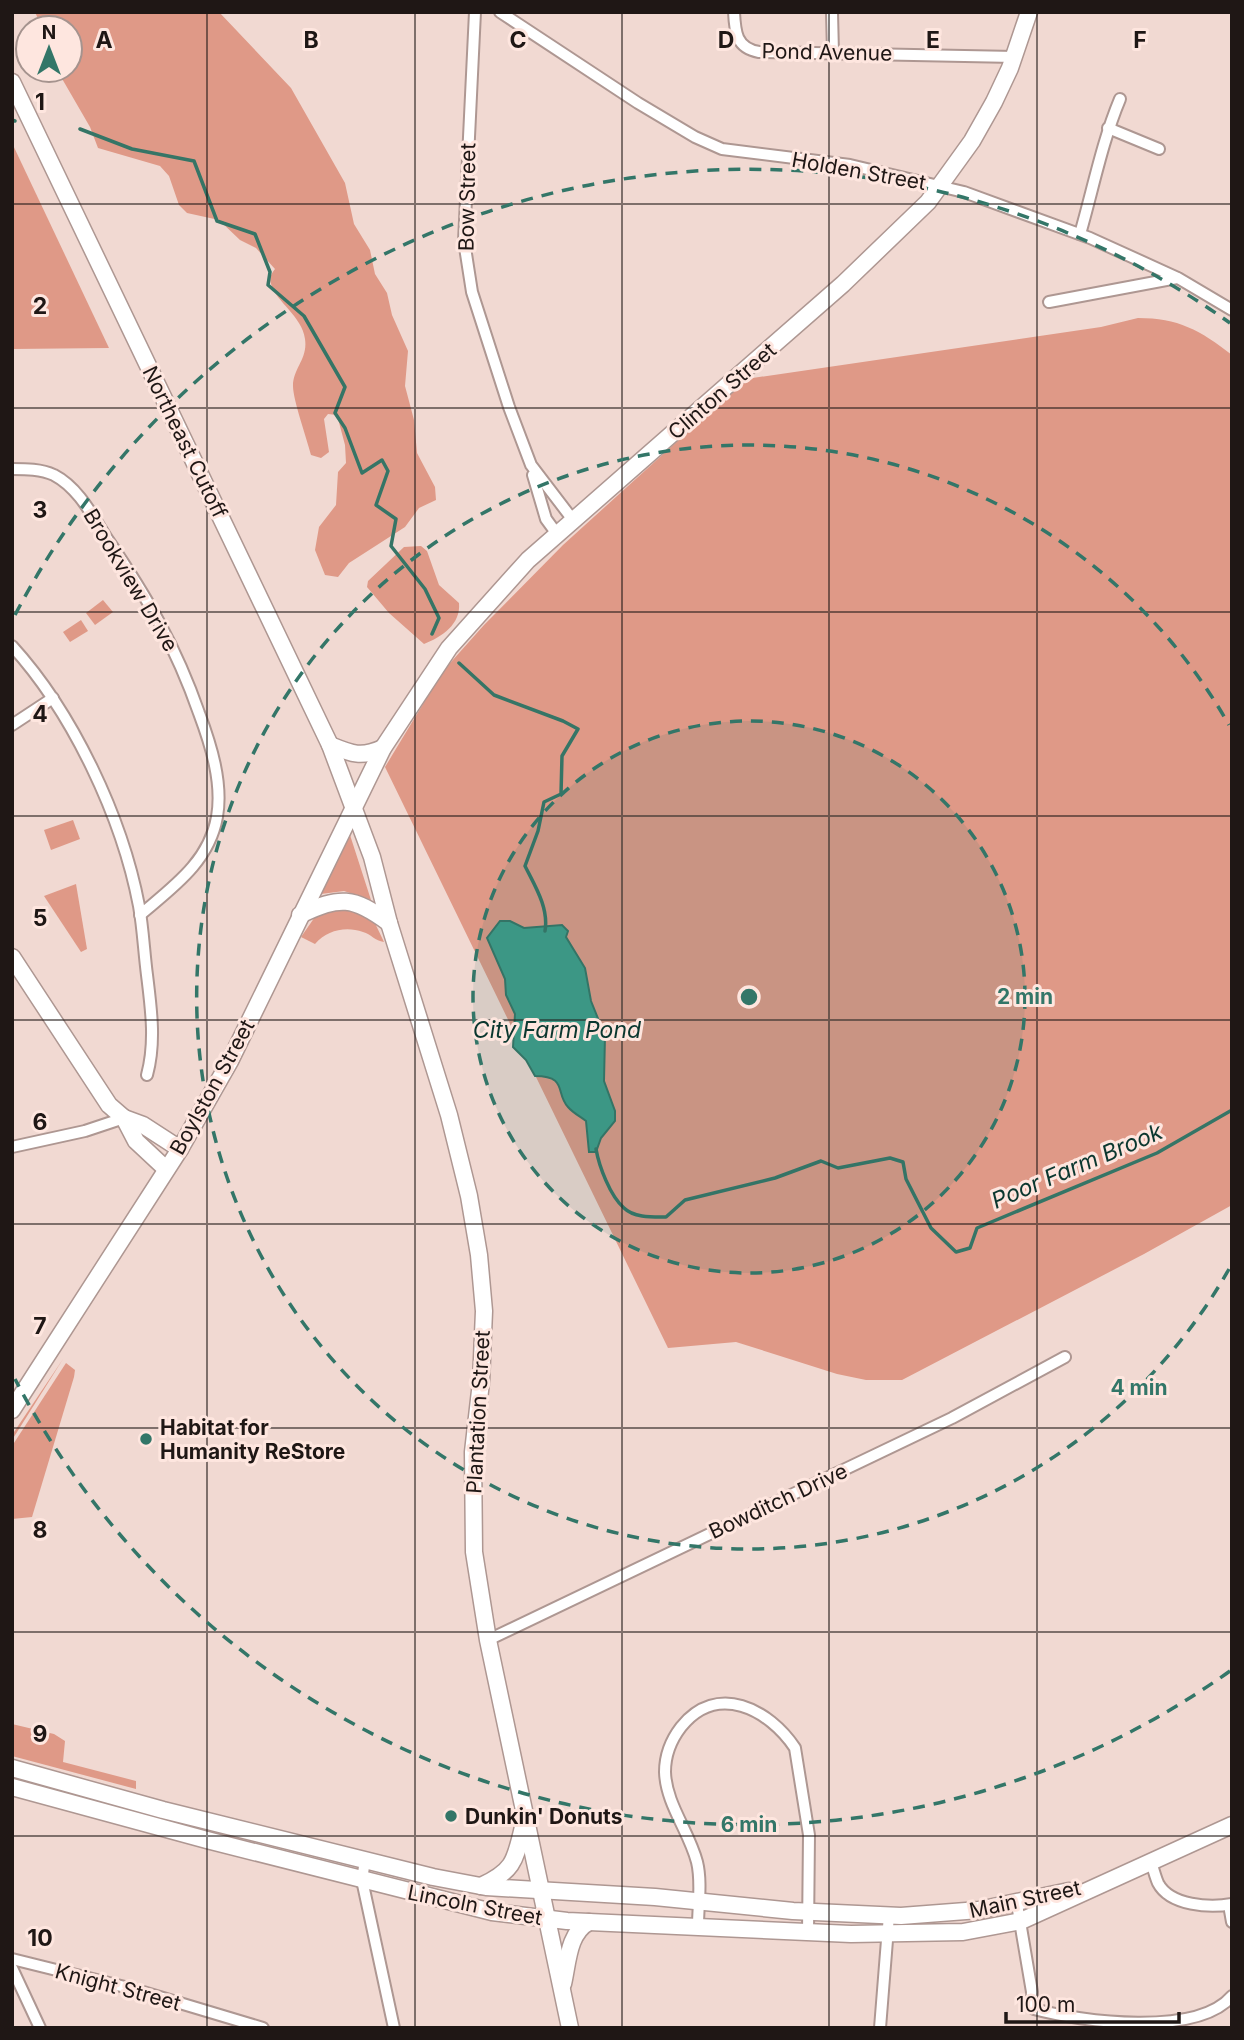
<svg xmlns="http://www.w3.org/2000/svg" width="1244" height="2040" font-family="Inter,sans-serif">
<rect width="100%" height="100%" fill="#f1d9d2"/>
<g fill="#df9987">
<path d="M35,12H219L291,88L345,183L354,224L370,250L375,274L387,293L392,315L408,351L405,386L414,420L417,453L435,487L436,500L419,508L405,527L349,563L338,577L325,575L315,550L319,527L336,505L338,472L346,463L345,445L337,415L328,414L324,419L329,452L321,458L311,455C307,439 293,400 293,386C293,368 308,359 305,339C302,316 277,303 271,284C269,277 272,273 275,269L256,248L240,240L219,220L187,213L179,205L169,176L160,166L98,148L90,127L57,70H70V28H42Z"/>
<polygon points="12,143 109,348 12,349"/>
<path d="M1138,318C1178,318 1200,330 1232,355V1205L1144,1254L902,1380H866L837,1374L736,1342L668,1348L385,767L443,671L484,625L563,545L746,379L1101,327Z"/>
<path d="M421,546L427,551L439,585L459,603C461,624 442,637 424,644L389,613L367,587L368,581L404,547Z"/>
<polygon points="103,600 113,612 95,625 86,613"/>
<polygon points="81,620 88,631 70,642 63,632"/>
<polygon points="73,820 80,839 51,850 44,830"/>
<polygon points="350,835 371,900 344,891 321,894"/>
<polygon points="76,884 87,949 81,952 44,896"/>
<path d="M341,906L373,919L384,942C375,941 371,934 363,932C346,926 327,930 315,944L301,937L317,914Z"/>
<polygon points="63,1359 12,1440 12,1435"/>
<polygon points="66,1363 75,1370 74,1377 32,1517 12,1519 12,1446"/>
<polygon points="12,1724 54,1734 65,1741 63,1762 136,1781 136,1789 12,1756"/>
</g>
<path fill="#3e9d89" stroke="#357566" stroke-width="2" d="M500,921H510L524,928L562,925L568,931L566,937L585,968L591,1001L605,1036L604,1081L615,1111V1121L601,1138L596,1152H589L586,1121C581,1117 573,1113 568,1107C555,1093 568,1076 535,1076L526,1060L513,1047L515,1014L506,995L505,979L487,938Z"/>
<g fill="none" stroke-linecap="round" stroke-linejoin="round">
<g stroke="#357566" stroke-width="3.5">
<polyline points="12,120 15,121"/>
<polyline points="80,129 132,149 194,161 217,221 255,234 270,272 268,285 304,316 345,387 335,413 345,428 362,473 382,460 388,471 376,505 396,519 391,546 425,589 439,618 432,634"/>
<path d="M459,663L494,695L563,721L578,729L562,756L561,794L544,802L538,831L525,866C535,886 549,908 545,931"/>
<path d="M596,1149C599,1166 610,1196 624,1208C634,1218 653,1217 666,1217L685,1200L775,1178L821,1161L838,1168L890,1158L903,1162L906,1179L931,1228L956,1252L970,1248L977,1228L1157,1153L1232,1110"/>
</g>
<g stroke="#ae9792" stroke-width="14">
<g id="street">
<polyline points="475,12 464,241 472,292 509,407 531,465 573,520"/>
<polyline points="500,12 638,103 695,137 722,149 850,165 964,192 1090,238 1178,278 1232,310"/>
<path d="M734,12C735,32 736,48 759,52L1015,57"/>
<polyline points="832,12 833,53"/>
<polyline points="1108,128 1159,149"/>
<path d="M1080,234C1093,189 1102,142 1120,99"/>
<polyline points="1049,302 1177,278"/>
<path d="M12,469C26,469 41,469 54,475C79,488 93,517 108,540C147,597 176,647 199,713C211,745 223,783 217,817C209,862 173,887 140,915"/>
<polyline points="533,475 546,519 557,534"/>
<path d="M12,646C73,713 122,817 139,906C143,928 144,952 147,975C151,1008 156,1042 147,1075"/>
<polyline points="12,725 53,698"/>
<polyline points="12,1147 85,1131 124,1118"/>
<polyline points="488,1640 952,1418 1065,1357"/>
<polyline points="365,1860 362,1880 394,2028"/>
<path d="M1151,1861C1153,1868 1155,1876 1158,1883C1170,1906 1210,1908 1232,1904"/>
<path d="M1017,1904L1032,1992L1031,2005L1034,2009C1082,2022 1197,2037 1232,1996"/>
<polyline points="1229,1905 1232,1922"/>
<path d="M698,1926C698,1906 702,1882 697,1862C689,1831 666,1804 665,1772C665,1755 671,1740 681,1727C717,1682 769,1709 795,1748L809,1835L808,1932"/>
<polyline points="12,1959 133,1989 263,2028"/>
<polyline points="12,1968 40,2028"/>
<polyline points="880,2028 889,1915"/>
</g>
</g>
<g stroke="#ae9792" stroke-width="19">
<g id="secondary">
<polyline points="12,82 330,745 372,857 389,923 449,1115 469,1196 479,1255 484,1311 481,1382 473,1452 474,1552 488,1640 570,2028"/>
<path d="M330,745C352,754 361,758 383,748"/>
<path d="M300,915C340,896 353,896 389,923"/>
<polyline points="12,957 109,1105 124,1118 136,1141 166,1169"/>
<polyline points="124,1118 143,1125 180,1149"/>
<polyline points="12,1410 180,1149 230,1061 383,748 449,648 528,560 843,284 928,202 972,141 994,102 1010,68 1029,12"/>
<polyline points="12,1768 163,1810 433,1877 486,1887 655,1897 793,1911 901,1916 979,1910 1069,1891"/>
<polyline points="12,1787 207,1840 492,1912 567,1921 851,1934 963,1932 1021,1921 1232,1825"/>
<path d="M481,1886C516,1870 515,1859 524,1823"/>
<path d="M563,1984C568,1963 568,1933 589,1922"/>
</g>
</g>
<use href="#street" stroke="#fff" stroke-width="10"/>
<use href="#secondary" stroke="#fff" stroke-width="16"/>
</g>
<path fill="none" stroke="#1f1715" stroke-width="2" stroke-opacity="0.55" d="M207,12V2028M415,12V2028M622,12V2028M829,12V2028M1037,12V2028M12,204H1232M12,408H1232M12,612H1232M12,816H1232M12,1020H1232M12,1224H1232M12,1428H1232M12,1632H1232M12,1836H1232"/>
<circle cx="749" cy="997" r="276" fill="#337668" fill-opacity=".12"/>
<g fill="none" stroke="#337668" stroke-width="3.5" stroke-dasharray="12 9">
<circle cx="749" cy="997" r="276"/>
<path d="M1229 1269A552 552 0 1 1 1229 725"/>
<path d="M1230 1671A828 828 0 0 1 15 1379M15 615A828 828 0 0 1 1230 323"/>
</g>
<g fill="#337668" stroke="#fee6df" stroke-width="2.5">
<circle cx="146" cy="1439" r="7"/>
<circle cx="451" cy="1816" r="7"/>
</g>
<g text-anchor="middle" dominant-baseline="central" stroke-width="6" stroke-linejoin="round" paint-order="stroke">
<g font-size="21" fill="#1f1715" stroke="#fee6df">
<text transform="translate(827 52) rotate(1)">Pond Avenue</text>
<text transform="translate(859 171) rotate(10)">Holden Street</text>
<text transform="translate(467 197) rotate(-89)">Bow Street</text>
<text transform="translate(722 391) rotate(-41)">Clinton Street</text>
<text transform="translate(185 442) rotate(64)">Northeast Cutoff</text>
<text transform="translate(131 580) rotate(59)">Brookview Drive</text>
<text transform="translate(212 1087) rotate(-61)">Boylston Street</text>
<text transform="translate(478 1412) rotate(-87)">Plantation Street</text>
<text transform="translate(778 1501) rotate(-25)">Bowditch Drive</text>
<text transform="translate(1025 1899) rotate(-12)">Main Street</text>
<text transform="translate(475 1905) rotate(11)">Lincoln Street</text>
<text transform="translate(118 1987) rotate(15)">Knight Street</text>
</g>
<g font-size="21" font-weight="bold" fill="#1f1715" stroke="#fee6df" text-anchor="start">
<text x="160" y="1427">Habitat for<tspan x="160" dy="24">Humanity ReStore</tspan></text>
<text x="465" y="1816">Dunkin' Donuts</text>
</g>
<g font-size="23" font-style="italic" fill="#0b372f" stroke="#fee6df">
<text x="557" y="1030">City Farm Pond</text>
<text transform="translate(1077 1166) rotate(-23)">Poor Farm Brook</text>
</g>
</g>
<g font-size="23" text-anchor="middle" font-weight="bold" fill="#1f1715" stroke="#fee6df" stroke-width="6" stroke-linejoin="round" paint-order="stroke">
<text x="104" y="48">A</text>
<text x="311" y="48">B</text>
<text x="518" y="48">C</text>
<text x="726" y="48">D</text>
<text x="933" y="48">E</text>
<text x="1140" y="48">F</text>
<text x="40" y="110">1</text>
<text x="40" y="314">2</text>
<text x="40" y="518">3</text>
<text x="40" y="722">4</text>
<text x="40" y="926">5</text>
<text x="40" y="1130">6</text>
<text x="40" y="1334">7</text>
<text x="40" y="1538">8</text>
<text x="40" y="1742">9</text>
<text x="40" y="1946">10</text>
</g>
<circle cx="749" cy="997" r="10" fill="#337668" stroke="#fee6df" stroke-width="3.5"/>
<g font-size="21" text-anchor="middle" font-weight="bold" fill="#337668" stroke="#fee6df" stroke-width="6" stroke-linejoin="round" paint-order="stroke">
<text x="1025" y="1004">2 min</text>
<text x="1139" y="1395">4 min</text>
<text x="749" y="1832">6 min</text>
</g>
<rect width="1244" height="2040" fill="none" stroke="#1f1715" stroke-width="28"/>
<g transform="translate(49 49)"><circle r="33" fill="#fee6df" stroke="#a5938e" stroke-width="2"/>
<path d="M0-5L12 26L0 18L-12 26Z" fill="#337668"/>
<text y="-10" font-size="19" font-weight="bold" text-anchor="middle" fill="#1f1715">N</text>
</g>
<path d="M1006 2012v10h173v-10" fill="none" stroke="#1f1715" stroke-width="3.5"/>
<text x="1016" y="2012" font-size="21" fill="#1f1715" stroke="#fee6df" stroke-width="5" paint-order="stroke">100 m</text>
</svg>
